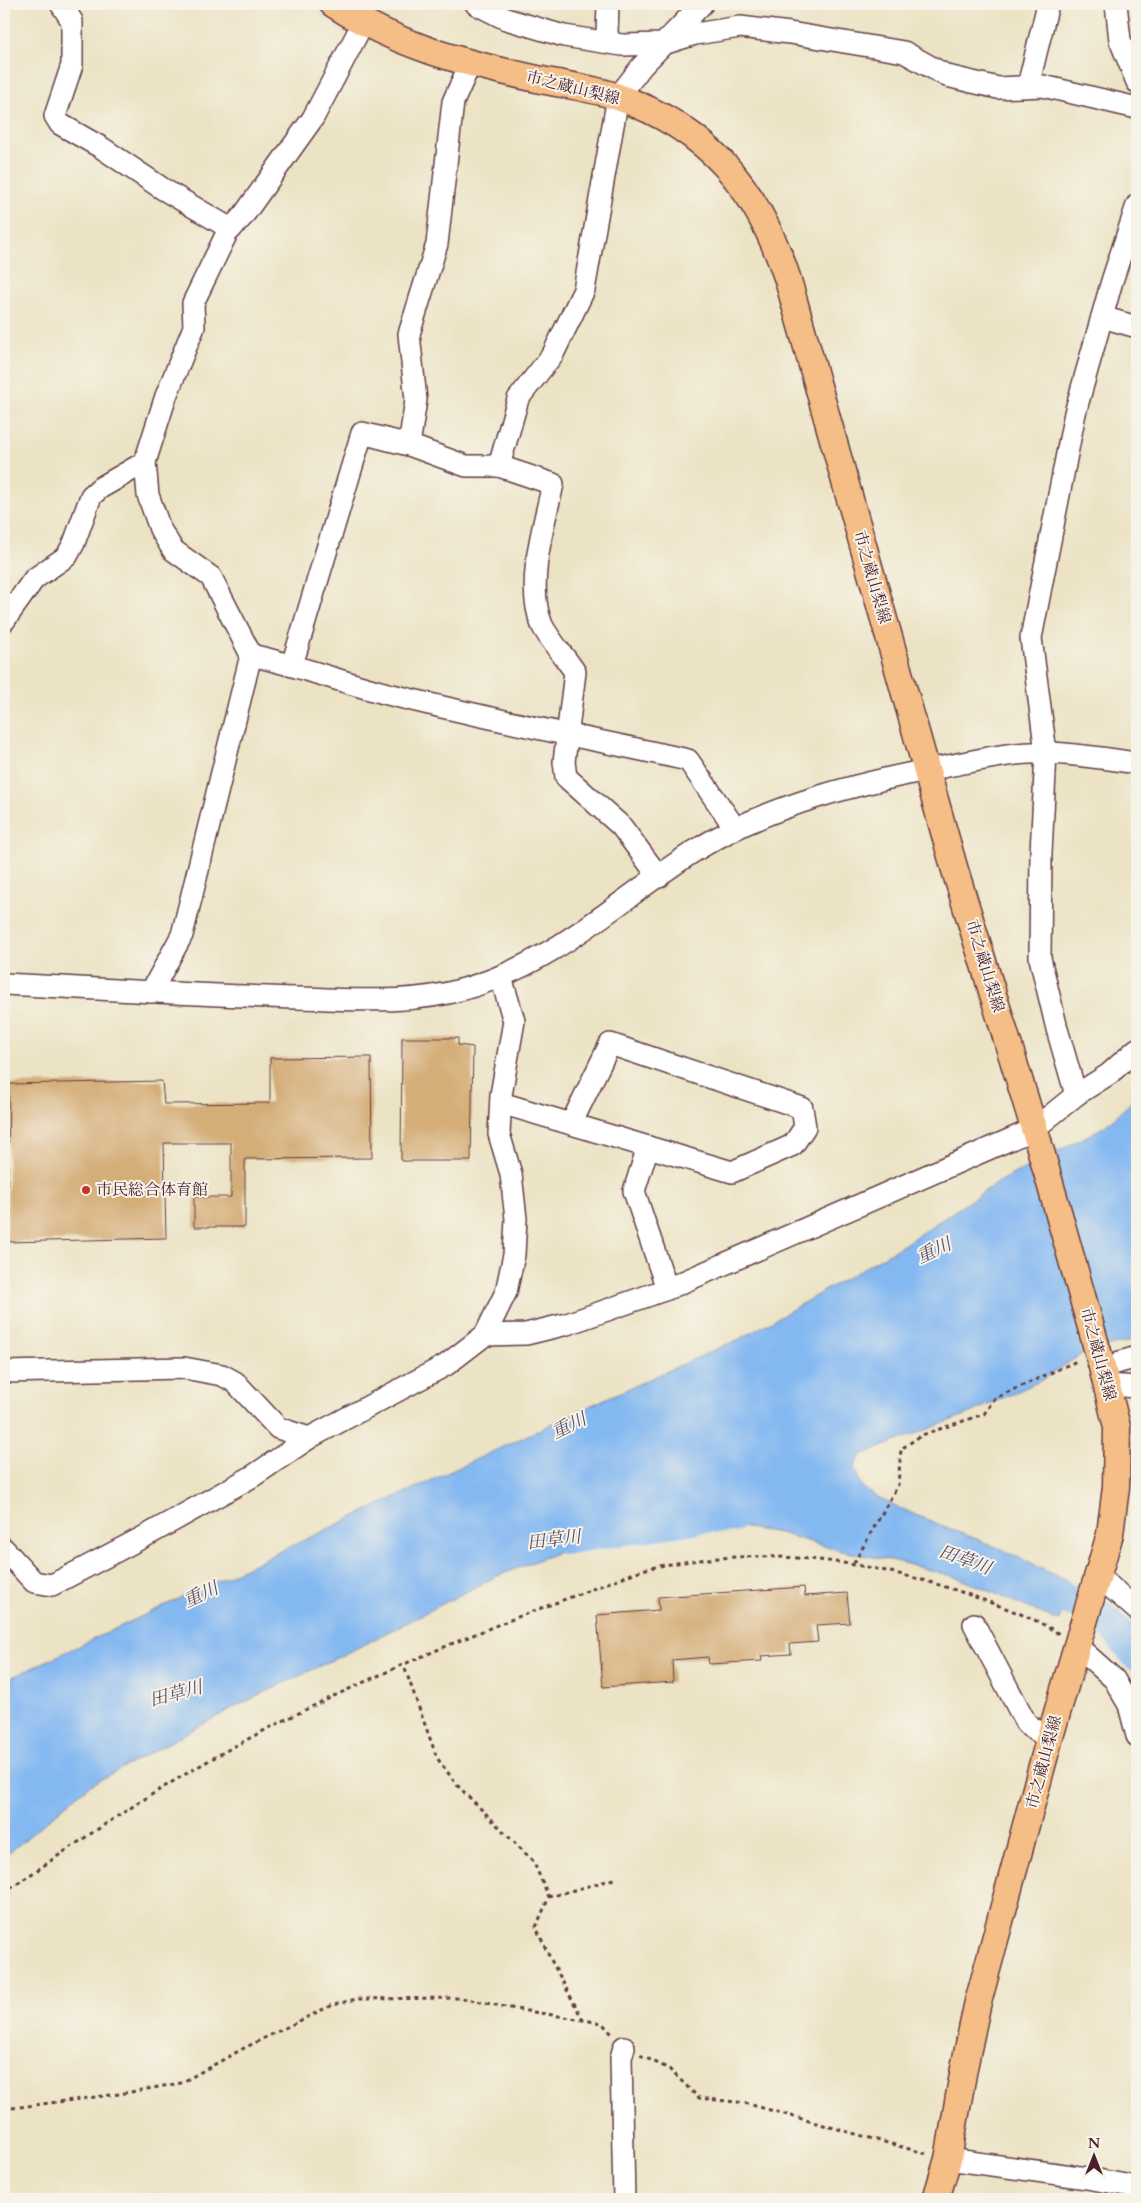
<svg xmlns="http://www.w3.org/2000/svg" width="1141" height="2203" font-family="Cardo,'Noto Serif JP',serif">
<rect width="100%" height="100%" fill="#f7f3e8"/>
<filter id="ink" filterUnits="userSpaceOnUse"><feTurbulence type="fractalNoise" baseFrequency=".02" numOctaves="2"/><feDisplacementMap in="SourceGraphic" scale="10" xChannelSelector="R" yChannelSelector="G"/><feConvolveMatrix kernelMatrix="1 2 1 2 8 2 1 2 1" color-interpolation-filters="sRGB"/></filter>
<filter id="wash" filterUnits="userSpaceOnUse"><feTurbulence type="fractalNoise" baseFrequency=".0096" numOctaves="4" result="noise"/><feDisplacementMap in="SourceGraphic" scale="20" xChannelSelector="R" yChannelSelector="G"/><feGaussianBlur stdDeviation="1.12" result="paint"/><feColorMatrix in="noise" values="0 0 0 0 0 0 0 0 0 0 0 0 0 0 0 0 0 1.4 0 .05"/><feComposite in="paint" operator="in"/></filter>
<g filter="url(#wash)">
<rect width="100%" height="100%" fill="#ece3c5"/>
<polygon fill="#83b8f1" stroke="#666c8e" points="1137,1097 1137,1339 1085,1352 1042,1380 975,1411 861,1455 854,1468 862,1487 878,1498 918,1516 999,1548 1069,1582 1059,1621 959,1578 896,1561 841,1551 780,1533 655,1514 495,1577 357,1648 231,1709 87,1787 4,1857 4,1681 609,1397 746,1336 900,1247 1000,1181 1104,1127"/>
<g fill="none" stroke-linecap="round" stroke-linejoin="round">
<g stroke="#83b8f1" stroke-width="31">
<polyline points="566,1539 703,1517 732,1517"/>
<polyline points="1027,1582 1093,1610 1111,1624 1137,1656"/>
</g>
</g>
<g id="blocks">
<g fill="#d4ad78">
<polygon points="402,1038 458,1038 458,1045 473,1047 471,1161 401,1161"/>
<polygon points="371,1057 372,1158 245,1159 245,1227 194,1227 194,1197 231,1197 231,1143 164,1143 166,1238 7,1242 9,1084 162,1081 164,1104 270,1103 270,1058"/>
<polygon points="804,1587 805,1596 847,1593 850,1623 816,1625 818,1642 790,1644 791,1654 761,1656 762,1661 709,1664 708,1657 672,1660 673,1682 603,1687 597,1615 659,1610 658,1597"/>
</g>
</g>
</g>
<g filter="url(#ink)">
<use href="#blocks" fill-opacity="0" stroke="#623c42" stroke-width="1"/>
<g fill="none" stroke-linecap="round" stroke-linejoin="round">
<g stroke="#623c42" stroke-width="24">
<g id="minor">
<polyline points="61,4 72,21 72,65 55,116 60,124 102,148 163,189 231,229"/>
<polyline points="476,4 506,19 564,36 622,45 663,44 695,34 740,27 790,33 904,52 947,76 998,88 1043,86 1137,108"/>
<polyline points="608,4 607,33 610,43"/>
<polyline points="1116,4 1120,40 1137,82"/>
<polyline points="1028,86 1048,4"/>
<polyline points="1102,317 1137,327"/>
<polyline points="409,445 466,466 499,466"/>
<path d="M145,462L148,495L160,529L173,550L211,577L251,655C300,666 347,684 396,696C493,720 591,739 688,760L735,828"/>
<polyline points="4,621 34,579 67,556 74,543 91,496 100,488 145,462 166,396 194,327 193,303 227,233 243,216 313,118 363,23 359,4"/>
<polyline points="292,665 362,433 409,445 416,400 409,334 437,244 453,102 470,64"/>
<path d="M659,877L621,826L566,777L564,762L575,672C565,657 550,641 542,625C525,585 544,525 553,484L499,466L518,399L553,354L584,290L618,97L642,66L702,4"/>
<path d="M4,984C101,989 199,995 297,998C352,999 410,1005 464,989C556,963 615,902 693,852C768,804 867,781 953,765C984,759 1017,751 1048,753C1078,754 1108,759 1137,763"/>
<polyline points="151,992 182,935 251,655"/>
<polyline points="1076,1095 1057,1029 1040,958 1041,853 1046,753 1031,638 1075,413 1112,281 1137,205"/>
<polyline points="501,1103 732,1172 793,1145 805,1127 802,1108 610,1044 571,1124"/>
<polyline points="648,1147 634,1191 667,1289"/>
<polyline points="485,1335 526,1334 567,1324 667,1289 1034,1129 1076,1095 1109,1074 1137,1049"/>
<polyline points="1103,1367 1137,1357"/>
<polyline points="4,1372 184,1368 222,1375 235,1382 278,1428 309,1438 446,1365 485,1335 506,1292 514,1255 516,1219 511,1174 499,1134 501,1095 514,1021 501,977"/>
<polyline points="1108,1385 1137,1387"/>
<polyline points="4,1549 34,1582 52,1585 151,1533 253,1476 309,1438"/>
<polyline points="1097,1575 1137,1610"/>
<polyline points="974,1624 1026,1723 1049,1740"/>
<polyline points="1077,1646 1114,1679 1129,1705 1137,1736"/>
<polyline points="948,2159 1087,2178 1137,2187"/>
<polyline points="624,2199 621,2058 624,2047"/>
</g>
</g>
<g stroke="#623c42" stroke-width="29">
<g id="major">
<path d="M333,4C397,46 464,63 537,79C563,85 593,88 618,97C711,130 758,190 788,280L954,867L1038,1141"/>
<polyline points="936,2199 948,2159 964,2068 977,2006 1049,1740 1110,1534 1116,1487 1117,1427 1100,1359"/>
</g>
</g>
<g stroke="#623c42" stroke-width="3" stroke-dasharray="4 4" stroke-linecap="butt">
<polyline points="854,1563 898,1485 901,1449 922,1435 984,1414 995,1398 1079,1360"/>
<polyline points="405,1669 437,1758 457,1785 533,1861 549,1897"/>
<path d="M4,1893C83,1838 163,1784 248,1739C331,1695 418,1657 505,1622C541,1608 577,1595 613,1581C624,1577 635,1572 646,1569C760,1543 878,1560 986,1601C1011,1610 1037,1619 1059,1634"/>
<polyline points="583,2020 550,1958 536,1927 549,1897 617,1878"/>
<polyline points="640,2055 669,2069 699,2098 745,2103 927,2154"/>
<polyline points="4,2109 119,2094 181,2083 246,2047 330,2006 356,1999 461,1998 521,2010 602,2023 612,2034"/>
</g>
<use href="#minor" stroke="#fff" stroke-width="21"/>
<use href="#major" stroke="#f5be86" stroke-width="26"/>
<g stroke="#623c42" stroke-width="29" stroke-linecap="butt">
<polyline id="major-bridge" points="1038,1141 1100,1359"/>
</g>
<use href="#major-bridge" stroke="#f5be86" stroke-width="26"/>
</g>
</g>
<circle fill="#c8321e" stroke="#f7f3e8" stroke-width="2" cx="86" cy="1190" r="5"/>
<g text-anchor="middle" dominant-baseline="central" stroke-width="4" stroke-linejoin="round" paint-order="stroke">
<g font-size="16" fill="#4a1f2b" stroke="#f7f3e8">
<text transform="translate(573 88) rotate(14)">市之蔵山梨線</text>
<text transform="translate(872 577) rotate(74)">市之蔵山梨線</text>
<text transform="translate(985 966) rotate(73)">市之蔵山梨線</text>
<text transform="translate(1098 1354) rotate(75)">市之蔵山梨線</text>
<text transform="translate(1044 1762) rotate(-75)">市之蔵山梨線</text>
</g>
<g font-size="16" fill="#4a1f2b" stroke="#f7f3e8" text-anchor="start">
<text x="96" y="1190">市民総合体育館</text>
</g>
<g font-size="18" font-style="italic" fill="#5b4d66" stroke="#f7f3e8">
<text transform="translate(934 1251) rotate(-25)">重川</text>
<text transform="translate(569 1426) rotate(-26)">重川</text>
<text transform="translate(554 1540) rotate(-7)">田草川</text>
<text transform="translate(965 1560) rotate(20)">田草川</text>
<text transform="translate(201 1595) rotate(-25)">重川</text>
<text transform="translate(176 1694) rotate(-15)">田草川</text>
</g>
</g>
<rect width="1141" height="2203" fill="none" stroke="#f7f3e8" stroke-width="20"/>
<g transform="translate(1094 2156)" stroke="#f7f3e8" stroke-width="4" paint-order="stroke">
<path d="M0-4L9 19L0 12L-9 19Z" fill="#4a1f2b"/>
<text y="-8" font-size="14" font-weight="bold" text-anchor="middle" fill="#4a1f2b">N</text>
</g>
</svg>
